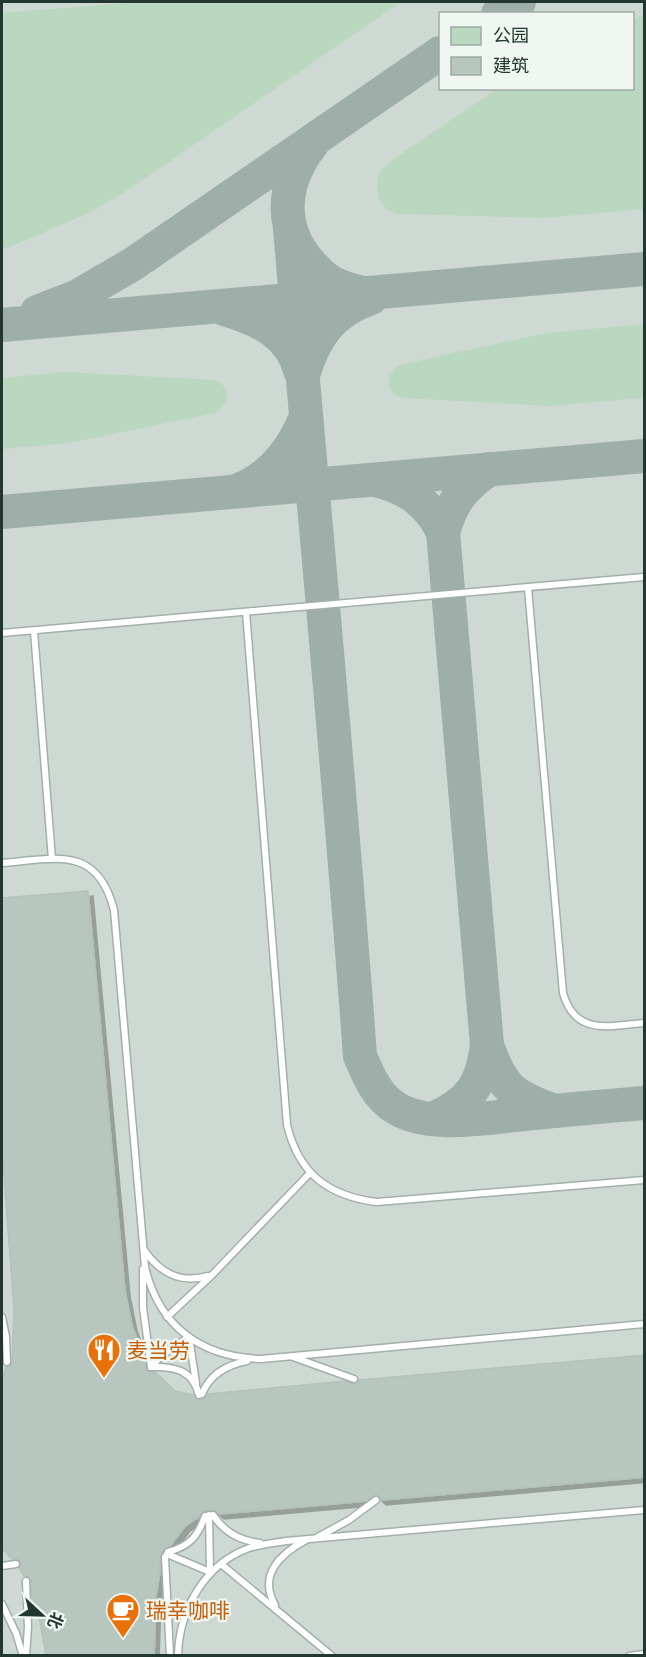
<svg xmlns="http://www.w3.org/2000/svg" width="646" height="1657" font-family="'IBM Plex Sans','Noto Sans SC',sans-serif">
<defs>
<filter id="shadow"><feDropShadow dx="5" dy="5" stdDeviation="0" flood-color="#0004"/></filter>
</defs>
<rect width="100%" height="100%" fill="#e0e9e4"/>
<path fill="#ced9d3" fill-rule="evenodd" d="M2,2H644V1655L2,1656ZM440,14H632V88H440Z"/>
<g fill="#bad8c0">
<polygon points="138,2 401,2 134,186 89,213 14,245 2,249 2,13"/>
<polygon points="644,14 644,209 545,218 398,214 386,209 379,199 377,186 379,172 392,160 497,89 632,88 633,20"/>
<polygon points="644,324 644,398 549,406 403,398 394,395 388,385 390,375 399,365 546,333"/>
<path d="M65,372L216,380C233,391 229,401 216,413L69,443L2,449V378Z"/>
</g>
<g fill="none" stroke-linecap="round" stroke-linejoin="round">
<g stroke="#9eaea8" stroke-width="34">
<polyline points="498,14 519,2"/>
<path d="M312,144C283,181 277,226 310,263C316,270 323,277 331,282C340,287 351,290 362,293"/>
<path d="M290,228C313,504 340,780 360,1056C368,1075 377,1097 396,1108C430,1130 496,1116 535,1113C572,1109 608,1106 644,1103"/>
<path d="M224,309C258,319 290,333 300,370"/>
<polyline points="37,312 78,296 133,264 440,53"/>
<polyline points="2,325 644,269"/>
<path d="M303,375C315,336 331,312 371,298"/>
<path d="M376,480C408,488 429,503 443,532L487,1045C502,1088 512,1096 555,1111"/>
<path d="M239,490C271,477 292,450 305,419"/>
<polyline points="2,512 644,456"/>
<path d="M443,532C452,502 463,486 490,469"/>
<path d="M433,1119C470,1102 482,1085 487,1045"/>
</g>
</g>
<polygon fill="#b8c6c0" stroke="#b3c2bb" stroke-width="1.5" filter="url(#shadow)" points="88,891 125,1291 132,1326 144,1357 147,1371 155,1372 175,1391 193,1395 199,1400 204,1399 208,1394 345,1381 354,1384 359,1380 645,1355 645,1477 381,1500 376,1495 366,1501 219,1514 215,1510 204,1511 199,1517 185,1526 171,1545 165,1548 160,1555 160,1572 156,1595 154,1656 46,1656 40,1622 32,1595 31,1579 28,1576 24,1576 19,1568 21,1564 20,1560 12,1559 2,1548 2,1380 6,1367 10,1366 12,1362 14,1310 2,1147 2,898"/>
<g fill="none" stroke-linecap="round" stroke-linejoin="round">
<g stroke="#a3b0aa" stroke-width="9">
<g id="lane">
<path d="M528,588L563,993C575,1036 609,1026 644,1023"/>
<path d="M246,612L287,1125C299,1174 328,1196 377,1202L644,1180"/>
<polyline points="34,631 52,859"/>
<polyline points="2,633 644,577"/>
<path d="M2,863C55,859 97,844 114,910L145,1267C159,1326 200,1357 261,1359L644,1324"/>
<path d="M144,1250C160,1273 180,1284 208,1276"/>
<polyline points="143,1269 143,1308 151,1367"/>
<polyline points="2,1317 6,1337 7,1362"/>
<polyline points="167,1317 212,1275 310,1173"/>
<polyline points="189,1337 196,1383"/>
<polyline points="293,1357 354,1379"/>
<path d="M151,1367C174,1366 193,1370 199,1395"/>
<polyline points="151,1367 162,1355 189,1337"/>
<path d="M202,1394C210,1374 226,1365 247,1361"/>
<polyline points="209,1515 210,1572"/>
<path d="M213,1515C224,1532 241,1541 260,1543"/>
<polyline points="318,1537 349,1520 376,1500"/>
<path d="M168,1552C190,1546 198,1536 205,1516"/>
<polyline points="167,1554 210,1572"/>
<polyline points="165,1557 170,1656"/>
<polyline points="221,1564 332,1656"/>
<polyline points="2,1566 16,1564"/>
<polyline points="2,1604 16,1633 23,1656"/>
<path d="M275,1605C258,1575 280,1554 306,1540"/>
<polyline points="26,1656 28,1627 26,1581"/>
<path d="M178,1656C179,1609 205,1564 249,1548C261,1544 274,1543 286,1541L644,1510"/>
<polyline points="629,1656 644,1654"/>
</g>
</g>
<use href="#lane" stroke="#fff" stroke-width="6"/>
</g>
<defs>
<g id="restaurant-pin" transform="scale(1.725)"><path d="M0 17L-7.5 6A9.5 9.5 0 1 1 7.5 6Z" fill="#e8710a" stroke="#f0f6f2"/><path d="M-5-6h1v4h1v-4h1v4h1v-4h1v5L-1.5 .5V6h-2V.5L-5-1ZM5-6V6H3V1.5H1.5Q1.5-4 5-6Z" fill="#fff"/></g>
<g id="cafe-pin" transform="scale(1.725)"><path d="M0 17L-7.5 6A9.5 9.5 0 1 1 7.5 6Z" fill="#e8710a" stroke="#f0f6f2"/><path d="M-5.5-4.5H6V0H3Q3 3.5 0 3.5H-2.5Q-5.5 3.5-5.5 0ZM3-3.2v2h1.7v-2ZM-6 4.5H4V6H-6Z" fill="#fff"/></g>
</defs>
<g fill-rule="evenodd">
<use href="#restaurant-pin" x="104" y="1350"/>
<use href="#cafe-pin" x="123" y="1610"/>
</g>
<g text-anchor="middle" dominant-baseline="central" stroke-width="4.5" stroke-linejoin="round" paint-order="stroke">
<g font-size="21" fill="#c56008" stroke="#f0f6f2" text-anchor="start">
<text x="127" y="1350">麦当劳</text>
<text x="146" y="1610">瑞幸咖啡</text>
</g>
</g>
<rect width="646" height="1657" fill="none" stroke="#223730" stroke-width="6"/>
<rect x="439" y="12" width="195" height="78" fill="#f0f6f2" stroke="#9eaaa4" stroke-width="1.5"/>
<rect x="451" y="27" width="30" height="18" fill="#bad8c0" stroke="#9eaaa4" stroke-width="1.5"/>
<text x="493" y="42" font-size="18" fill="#223730">公园</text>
<rect x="451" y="57" width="30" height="18" fill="#b8c6c0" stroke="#9eaaa4" stroke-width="1.5"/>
<text x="493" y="72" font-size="18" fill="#223730">建筑</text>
<g transform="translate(42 1615) rotate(112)" stroke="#f0f6f2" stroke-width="4.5" paint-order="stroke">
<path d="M0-4.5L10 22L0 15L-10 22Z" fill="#223730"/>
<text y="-9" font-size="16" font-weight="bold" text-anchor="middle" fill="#223730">北</text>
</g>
</svg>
